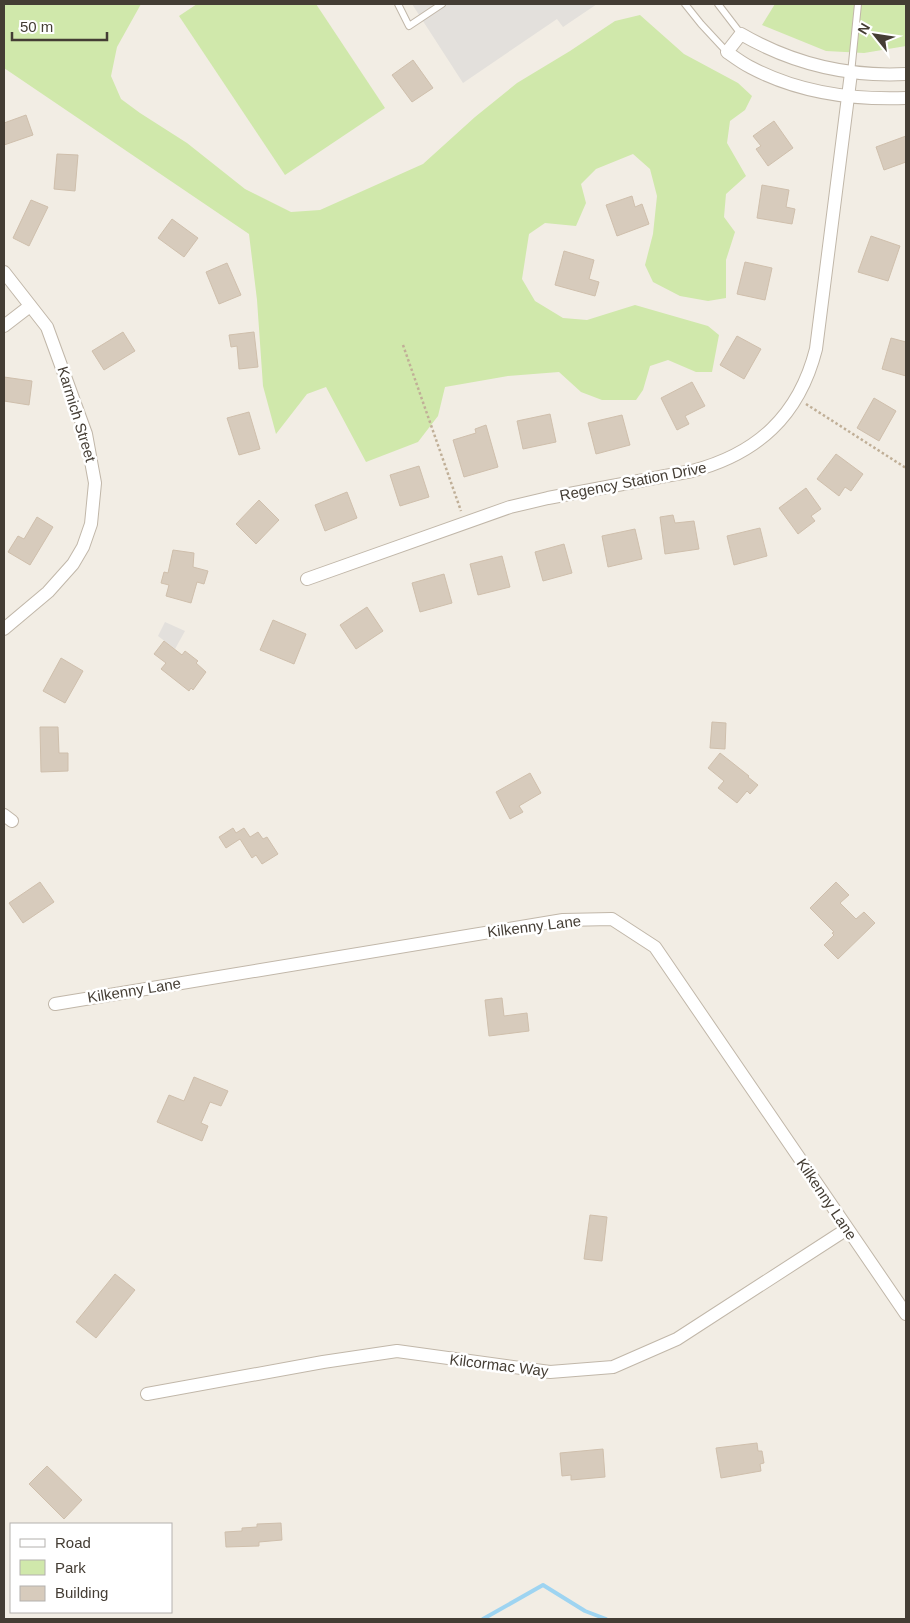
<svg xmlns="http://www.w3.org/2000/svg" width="910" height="1623" font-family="Arial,sans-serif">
<rect width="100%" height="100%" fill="#f2ede4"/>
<g fill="#d0e8ab">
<polygon points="4,4 141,4 117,47 111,76 121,99 140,113 187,143 245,189 291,212 320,210 423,164 475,117 517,83 570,51 615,21 640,15 684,54 738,83 752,96 745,110 730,121 727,143 746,176 726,194 724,217 735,232 726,260 726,298 708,301 680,296 653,282 645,265 653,234 657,196 650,169 633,154 596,169 581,184 586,203 576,226 545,223 529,234 522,279 535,301 563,318 587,320 635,305 708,326 719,335 712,372 696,372 668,360 650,366 643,390 636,400 602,400 581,392 559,372 508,376 445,387 438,416 418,442 366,462 326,387 307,394 276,434 263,386 257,300 249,234 4,68"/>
<polygon points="197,4 316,4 385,108 285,175 179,16"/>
<polygon points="775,4 906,4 906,46 864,53 826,51 762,25"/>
</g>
<g fill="#e3e0dc">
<polygon points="412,4 597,4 563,27 557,19 463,83"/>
<polygon points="165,622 185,631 175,649 158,636"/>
</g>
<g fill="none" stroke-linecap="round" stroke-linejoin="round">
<polyline stroke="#9ed4f1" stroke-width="4" points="483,1619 543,1585 585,1611 606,1619"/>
</g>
<g fill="#d7cbbc" stroke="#cfbfac">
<polygon points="413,60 433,88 412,102 392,75"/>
<polygon points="26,115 33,135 4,145 4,123"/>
<polygon points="774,121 793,148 768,166 756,149 761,146 753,136"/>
<polygon points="906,136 906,162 884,170 876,147"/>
<polygon points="57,154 78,155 75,191 54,189"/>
<polygon points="762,185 789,190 786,207 795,209 792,224 757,218"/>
<polygon points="632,196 635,207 642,204 649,224 617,236 606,205"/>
<polygon points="31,200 48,207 29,246 13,238"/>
<polygon points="172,219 198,238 184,257 158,238"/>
<polygon points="871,236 900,246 888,281 858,272"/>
<polygon points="564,251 594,260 589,279 599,282 595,296 555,285"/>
<polygon points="745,262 772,268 765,300 737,294"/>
<polygon points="227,263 241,295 219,304 206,272"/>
<polygon points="123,332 135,351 104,370 92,351"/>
<polygon points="254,332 258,367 239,369 237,346 231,347 229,335"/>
<polygon points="737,336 761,349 744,379 720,365"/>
<polygon points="891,338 906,342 906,376 882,369"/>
<polygon points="4,377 32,381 29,405 4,401"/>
<polygon points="692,382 705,406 685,416 689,424 677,430 661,398"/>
<polygon points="874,398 896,411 879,441 857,428"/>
<polygon points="249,412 260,449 239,455 227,418"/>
<polygon points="550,414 556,442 523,449 517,421"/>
<polygon points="622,415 630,445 596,454 588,423"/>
<polygon points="486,425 498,467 464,477 453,440 476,433 475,429"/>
<polygon points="836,454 863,474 851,491 845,487 839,496 817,479"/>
<polygon points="419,466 429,497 400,506 390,475"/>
<polygon points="806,488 821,509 811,516 815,521 798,534 779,508"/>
<polygon points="347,492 357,518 325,531 315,505"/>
<polygon points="259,500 279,520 256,544 236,524"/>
<polygon points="673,515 675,523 694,521 699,549 665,554 660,517"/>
<polygon points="37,517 53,527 30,565 8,552 18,536 24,539"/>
<polygon points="760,528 767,556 734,565 727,536"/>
<polygon points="635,529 642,559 608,567 602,536"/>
<polygon points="564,544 572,573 543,581 535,552"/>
<polygon points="173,550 194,553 193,567 208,571 204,584 197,582 191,603 166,596 169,585 161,583 164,572 168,573"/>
<polygon points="502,556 510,587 478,595 470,564"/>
<polygon points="444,574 452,603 420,612 412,583"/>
<polygon points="367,607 383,631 356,649 340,625"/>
<polygon points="273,620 306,634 294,664 260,650"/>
<polygon points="164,641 182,655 185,651 198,661 196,663 206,672 193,690 191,688 189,691 161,669 166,663 154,654"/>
<polygon points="61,658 83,671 65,703 43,691"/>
<polygon points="712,722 726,723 725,749 710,748"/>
<polygon points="40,727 58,727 59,753 68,753 68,771 41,772"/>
<polygon points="720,753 749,776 748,777 758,785 750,794 747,791 737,803 718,788 724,781 708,768"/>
<polygon points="530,773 541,793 519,806 523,812 510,819 496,792"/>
<polygon points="233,828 236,833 244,828 250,837 258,832 263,839 267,837 278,854 262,864 256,855 252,858 240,839 226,848 219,837"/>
<polygon points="40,882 54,902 23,923 9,903"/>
<polygon points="836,882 849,895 840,903 856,919 864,912 875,923 838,959 824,945 834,935 832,933 834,932 810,908"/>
<polygon points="502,998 504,1016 527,1013 529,1031 489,1036 485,1000"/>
<polygon points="194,1077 228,1091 221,1106 210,1102 201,1123 208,1126 202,1141 157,1122 169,1095 184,1101"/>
<polygon points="590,1215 607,1217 602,1261 584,1259"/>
<polygon points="115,1274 135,1290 96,1338 76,1322"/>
<polygon points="757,1443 758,1451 762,1451 764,1463 760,1464 761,1471 721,1478 716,1448"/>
<polygon points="603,1449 605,1477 571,1480 571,1475 562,1476 560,1453"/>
<polygon points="47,1466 82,1500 64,1519 29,1484"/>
<polygon points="281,1523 282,1540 259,1542 259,1546 226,1547 225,1532 242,1531 242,1528 257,1527 257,1524"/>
</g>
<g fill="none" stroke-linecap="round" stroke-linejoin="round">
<g stroke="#c1b7a9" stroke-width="8">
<g id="service">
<polyline points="398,4 409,26 442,4"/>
<polyline points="685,4 701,24 727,52"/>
<polyline points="718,4 741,34"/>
<polyline points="851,73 858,4"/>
</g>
</g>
<g stroke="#c1b7a9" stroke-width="14">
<g id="minor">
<path d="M906,74C848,77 791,63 741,34L727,52C734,57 742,63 750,67C797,92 853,100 906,98"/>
<polyline points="4,272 47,327 86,434 95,483 91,524 83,547 73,564 48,592 4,629"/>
<polyline points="4,326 30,306"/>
<path d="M307,579L510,507L548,498L692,471C757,454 799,416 816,349L851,73"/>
<polyline points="4,815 12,821"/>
<polyline points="55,1004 563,920 612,919 655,947 906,1314"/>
<polyline points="147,1394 323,1362 397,1351 550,1372 613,1367 677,1339 847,1229"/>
</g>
</g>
<g stroke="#c0af97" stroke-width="2.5" stroke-dasharray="2.5 2.5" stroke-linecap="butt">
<polyline points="403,345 461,511"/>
<polyline points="806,404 906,468"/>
</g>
<use href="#service" stroke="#fff" stroke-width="6"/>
<use href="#minor" stroke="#fff" stroke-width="12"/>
</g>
<g text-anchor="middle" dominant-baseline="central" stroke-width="5" stroke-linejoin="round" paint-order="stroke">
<g font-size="15" fill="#443d34" stroke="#fff">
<text transform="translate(77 414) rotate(73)">Karmich Street</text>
<text transform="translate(633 481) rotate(-11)">Regency Station Drive</text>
<text transform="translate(534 926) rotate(-7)">Kilkenny Lane</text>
<text transform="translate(134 990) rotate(-9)">Kilkenny Lane</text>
<text transform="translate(827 1199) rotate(56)">Kilkenny Lane</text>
<text transform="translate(499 1365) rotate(7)">Kilcormac Way</text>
</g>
</g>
<rect width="910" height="1623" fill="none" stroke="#443d34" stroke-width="10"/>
<rect x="10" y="1523" width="162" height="90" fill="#ffffff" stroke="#b4b1ae"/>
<rect x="20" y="1539" width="25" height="8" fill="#ffffff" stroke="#b4b1ae"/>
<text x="55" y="1548" font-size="15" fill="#443d34">Road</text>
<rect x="20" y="1560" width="25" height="15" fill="#d0e8ab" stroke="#b4b1ae"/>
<text x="55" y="1573" font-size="15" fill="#443d34">Park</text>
<rect x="20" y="1586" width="25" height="15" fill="#d7cbbc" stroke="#b4b1ae"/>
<text x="55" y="1598" font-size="15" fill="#443d34">Building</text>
<g transform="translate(875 35) rotate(300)" stroke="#ffffff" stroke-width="4" paint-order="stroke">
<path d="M0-4L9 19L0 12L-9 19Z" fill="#443d34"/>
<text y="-8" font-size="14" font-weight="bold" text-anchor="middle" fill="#443d34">N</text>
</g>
<path d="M12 32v8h95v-8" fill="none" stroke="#443d34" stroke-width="2.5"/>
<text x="20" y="32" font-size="15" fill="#443d34" stroke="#ffffff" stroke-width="4" paint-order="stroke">50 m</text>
</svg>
